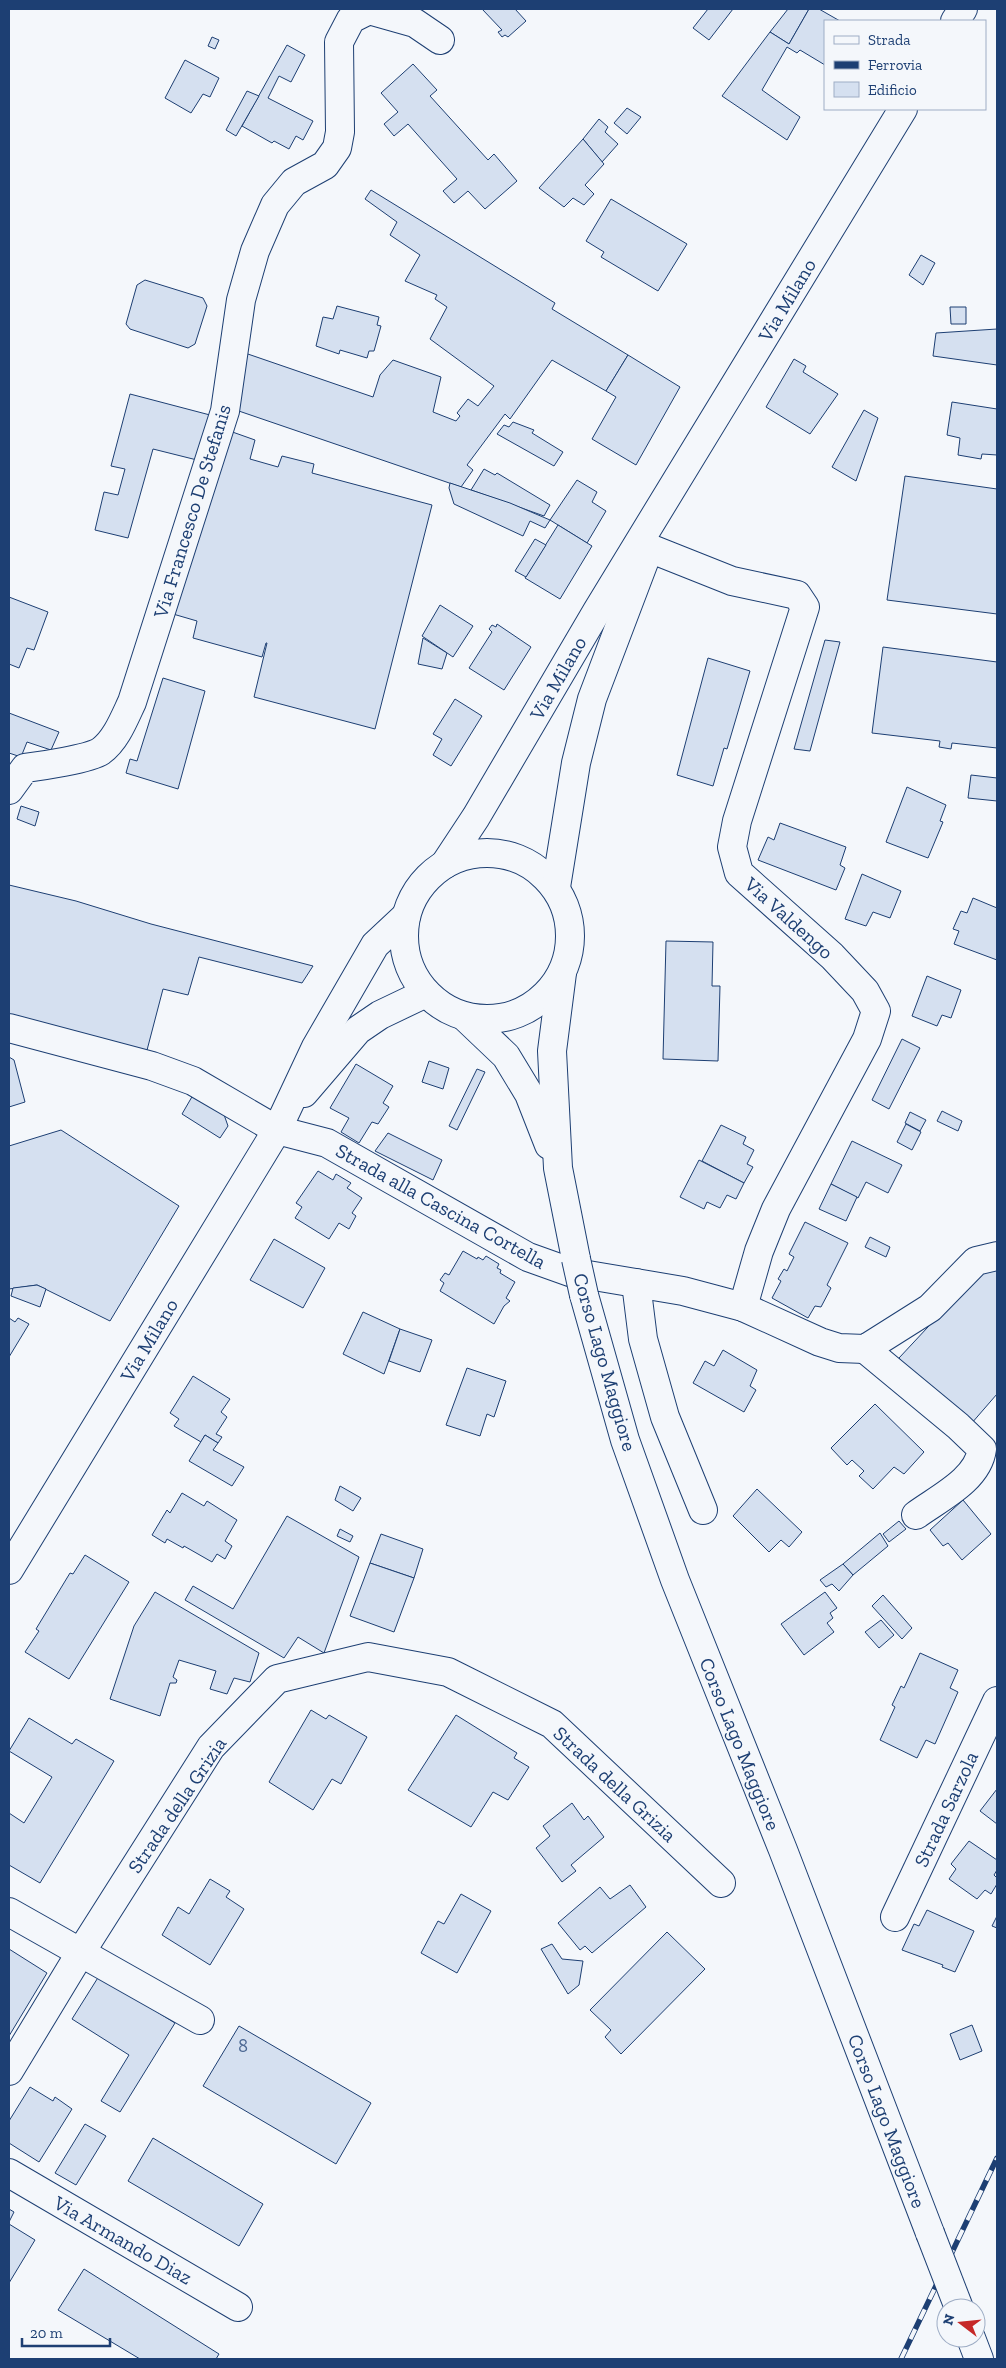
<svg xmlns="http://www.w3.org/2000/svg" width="1006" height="2368" font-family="'Zilla Slab',serif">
<rect width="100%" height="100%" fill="#f4f7fb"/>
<g fill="#d5e0f0" stroke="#1d3f73">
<polygon points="482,9 515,9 526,21 508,37 505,35 502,37 498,32 502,30"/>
<polygon points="708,9 733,9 709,40 693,28"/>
<polygon points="788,9 809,9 789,44 770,32"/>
<polygon points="809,9 819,9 840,21 825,21 825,65 800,50 797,53 787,47 762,90 800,117 787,140 722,96 770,32 789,44"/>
<polygon points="212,37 219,40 215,49 208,46"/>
<polygon points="287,45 305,55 291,82 279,76 268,98 313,121 303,140 296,136 289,149 274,141 272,143 242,126"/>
<polygon points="185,60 219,78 210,97 203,94 191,113 165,98"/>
<polygon points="413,64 437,90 430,96 488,160 494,154 517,181 485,209 468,191 454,203 443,191 457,179 408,124 394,136 384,124 398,112 381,93"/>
<polygon points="247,91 259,96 236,136 226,130"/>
<polygon points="627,108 641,117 627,134 614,123"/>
<polygon points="599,119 608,127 605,132 618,144 602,162 583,139"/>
<polygon points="583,139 604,164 585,185 594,194 584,205 573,198 564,207 539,188"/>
<polygon points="371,190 555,303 552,309 628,355 606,391 552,360 510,419 505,414 467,465 473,470 461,487 230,408 242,352 373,397 380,375 393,360 441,377 433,412 456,421 460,416 457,413 468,399 478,406 494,386 430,339 447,307 435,299 437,295 405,281 420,255 390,235 397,222 365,199"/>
<polygon points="611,199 687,244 658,291 601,257 604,252 586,241"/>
<polygon points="921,255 935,263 923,285 909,275"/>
<polygon points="145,280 203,298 207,306 195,344 188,348 130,329 126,324 137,285"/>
<polygon points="337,306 379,317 377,325 381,326 374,351 369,351 367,358 340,350 339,354 316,346 323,317 333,319"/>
<polygon points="950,307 966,307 966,324 951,324"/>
<polygon points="997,329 997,365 933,356 936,333"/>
<polygon points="628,355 680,387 636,465 592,439 616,397 606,391"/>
<polygon points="794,359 806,366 803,372 838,394 810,434 766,407"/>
<polygon points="130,394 210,415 197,460 153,449 128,538 95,530 104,492 118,495 125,469 111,466"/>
<polygon points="952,402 997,409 997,455 982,454 981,459 958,455 960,438 947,435"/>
<polygon points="864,410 878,418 856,481 832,467"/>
<polygon points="513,422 534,430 532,433 563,452 554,466 497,434 504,425 509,427"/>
<polygon points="224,429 255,440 250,459 278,467 282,456 314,464 312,473 432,505 375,729 254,697 267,643 266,643 262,657 193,638 197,621 173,614"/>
<polygon points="484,469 495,475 497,473 550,505 544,516 471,490"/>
<polygon points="905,476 997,489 997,614 887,600"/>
<polygon points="577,480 597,492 592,502 606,511 587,543 550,520"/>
<polygon points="450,483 510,503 550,520 545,528 530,521 523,536 454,504 449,488"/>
<polygon points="558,525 592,546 560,599 525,578"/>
<polygon points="535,539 546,545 526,577 515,571"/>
<polygon points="9,597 48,612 34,650 27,648 19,668 9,664"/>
<polygon points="440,605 473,626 453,657 422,636"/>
<polygon points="497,624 531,647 504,690 469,668 492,632 489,629 492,625 496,627"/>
<polygon points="423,638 447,653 442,669 418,664"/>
<polygon points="825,640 840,642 810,751 794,749"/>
<polygon points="883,647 997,662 997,748 952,743 951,749 939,747 940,741 872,733"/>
<polygon points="708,658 750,671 727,749 724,748 713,786 677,775"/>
<polygon points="163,678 205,691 178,789 126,773 130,759 137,761"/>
<polygon points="455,699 482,716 451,766 433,755 442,739 433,734"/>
<polygon points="9,713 59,732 51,750 27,742 21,757 9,753"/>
<polygon points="971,775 997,778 997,801 968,798"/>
<polygon points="907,787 946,805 940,821 943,822 928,858 886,842"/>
<polygon points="21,806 39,812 35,826 17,819"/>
<polygon points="780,823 846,847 840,865 845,868 836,890 758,860 768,837 774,840"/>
<polygon points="862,874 901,891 890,918 873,912 866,926 845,919"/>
<polygon points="9,885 76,901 151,924 313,966 302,983 199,957 188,995 163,989 146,1054 9,1017"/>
<polygon points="973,898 997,908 997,960 954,944 959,931 953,929 961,911 967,913"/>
<polygon points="666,941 713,942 712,986 720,986 718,1061 663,1059"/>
<polygon points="927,976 961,990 951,1018 942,1015 937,1026 912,1016"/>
<polygon points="902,1039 920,1048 889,1109 872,1100"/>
<polygon points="9,1057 14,1060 25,1102 9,1107"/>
<polygon points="429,1061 449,1068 443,1089 422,1082"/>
<polygon points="356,1064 393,1086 383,1103 389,1107 378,1124 372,1122 359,1143 341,1132 349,1118 330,1108"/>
<polygon points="477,1069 485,1072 457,1130 449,1126"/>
<polygon points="193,1095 222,1109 228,1126 220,1138 182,1114"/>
<polygon points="942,1111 962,1121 958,1131 937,1121"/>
<polygon points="910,1112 926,1120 920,1131 905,1123"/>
<polygon points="906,1124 921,1132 912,1150 897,1142"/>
<polygon points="721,1125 746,1137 743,1144 754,1150 747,1164 753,1167 744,1183 702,1161"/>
<polygon points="61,1130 179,1206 110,1321 37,1285 9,1289 9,1146"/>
<polygon points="388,1133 442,1160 433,1180 375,1151"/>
<polygon points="852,1141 902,1165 888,1193 866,1182 858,1198 831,1184"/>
<polygon points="699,1160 744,1183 736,1199 727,1195 720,1208 707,1202 704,1209 680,1197"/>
<polygon points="318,1171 333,1180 336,1174 351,1183 347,1188 362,1198 352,1213 356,1216 349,1229 339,1223 329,1239 295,1218 302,1207 296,1203"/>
<polygon points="831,1184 857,1197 846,1221 819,1209"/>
<polygon points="805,1222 848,1243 827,1285 831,1288 821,1307 815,1306 808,1318 772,1298 781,1281 778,1279 784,1269 787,1271 794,1257 789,1254"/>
<polygon points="870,1237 890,1247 886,1257 865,1247"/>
<polygon points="274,1239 325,1268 303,1308 250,1280"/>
<polygon points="463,1251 477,1259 478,1257 483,1260 486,1256 499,1264 497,1268 501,1270 500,1273 515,1282 506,1298 510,1301 504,1306 494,1324 440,1291 444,1283 440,1280 445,1273 449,1275"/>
<polygon points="984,1267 997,1267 997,1394 971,1424 919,1382 899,1358"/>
<polygon points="37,1285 46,1289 40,1307 11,1296 13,1288"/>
<polygon points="363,1312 400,1329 384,1374 343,1354"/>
<polygon points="9,1318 15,1322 18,1318 29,1324 9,1357"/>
<polygon points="400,1329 432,1340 420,1372 389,1361"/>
<polygon points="723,1350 757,1370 750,1386 756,1390 744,1412 693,1383 705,1361 714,1366"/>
<polygon points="467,1368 506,1381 494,1417 487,1414 480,1436 446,1425"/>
<polygon points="193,1376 230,1399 221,1412 227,1417 216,1434 222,1437 218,1443 205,1435 201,1442 174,1426 179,1419 170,1413"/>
<polygon points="875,1404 924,1452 904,1474 894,1467 873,1489 859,1476 864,1471 852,1460 847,1465 831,1448"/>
<polygon points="205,1435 218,1443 213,1450 244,1467 232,1486 189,1461"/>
<polygon points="340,1486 361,1498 353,1511 335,1500"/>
<polygon points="757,1489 802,1532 789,1547 781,1540 769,1552 733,1516"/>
<polygon points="182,1493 204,1506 207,1501 237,1520 225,1541 232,1546 225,1559 217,1554 212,1562 184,1546 183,1548 167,1539 165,1543 152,1535 167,1510 170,1513"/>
<polygon points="963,1500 991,1534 962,1560 948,1543 943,1546 930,1530"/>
<polygon points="287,1516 359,1557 324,1653 298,1637 284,1658 185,1600 193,1586 233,1609"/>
<polygon points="899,1521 906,1529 889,1542 883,1534"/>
<polygon points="340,1529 353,1536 350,1542 337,1536"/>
<polygon points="880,1533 888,1546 853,1575 843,1564"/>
<polygon points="381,1534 423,1549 414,1578 370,1563"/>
<polygon points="85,1555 129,1582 69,1679 25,1652 39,1631 36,1629 70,1573 73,1574"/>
<polygon points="370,1563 414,1578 394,1632 350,1616"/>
<polygon points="843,1564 853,1575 839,1591 832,1584 826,1587 820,1580"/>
<polygon points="155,1592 259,1653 250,1682 234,1678 227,1694 210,1689 216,1671 179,1660 173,1677 177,1680 176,1683 170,1683 160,1716 110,1699 134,1626"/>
<polygon points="825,1592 837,1608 830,1613 833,1618 827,1623 834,1632 804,1655 781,1624"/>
<polygon points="883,1595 912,1628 902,1639 872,1606"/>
<polygon points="881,1620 894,1635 879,1648 865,1632"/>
<polygon points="920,1653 958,1670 950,1688 958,1692 935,1744 926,1740 917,1758 880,1740 895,1707 892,1705 901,1686 904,1688"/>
<polygon points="311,1710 326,1719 329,1715 367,1737 341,1784 332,1779 313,1810 269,1782"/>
<polygon points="456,1715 517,1753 514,1758 529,1767 508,1800 493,1792 471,1827 408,1790"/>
<polygon points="29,1718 72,1744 76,1739 114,1761 40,1883 9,1865 9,1813 24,1823 52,1777 9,1751"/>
<polygon points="997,1789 997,1824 980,1811"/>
<polygon points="572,1803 584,1820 588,1816 604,1837 571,1865 576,1871 562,1882 536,1848 550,1836 543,1826"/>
<polygon points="969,1841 997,1860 997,1870 994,1875 997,1878 997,1884 991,1894 985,1890 977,1899 949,1879 956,1869 951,1864"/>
<polygon points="210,1879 230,1891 226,1897 244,1909 210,1965 162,1935 178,1907 189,1914"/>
<polygon points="630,1885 646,1907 592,1953 585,1946 580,1950 558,1923 600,1887 610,1899"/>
<polygon points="461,1894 491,1911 457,1973 421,1953 438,1921 444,1924"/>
<polygon points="927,1910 974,1931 955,1972 942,1967 943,1965 902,1950 914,1924 919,1926"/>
<polygon points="997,1916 997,1928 992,1926"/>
<polygon points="667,1932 705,1969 621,2054 605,2037 611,2030 590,2010"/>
<polygon points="552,1944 562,1959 583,1961 579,1985 568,1994 541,1949"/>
<polygon points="9,1949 47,1973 9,2036"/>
<polygon points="99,1976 175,2023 120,2112 101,2101 129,2055 72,2019"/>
<polygon points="972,2025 982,2051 960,2060 950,2034"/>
<polygon points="239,2026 371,2103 336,2164 203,2086"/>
<polygon points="30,2087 53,2101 55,2097 72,2109 39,2162 9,2143 9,2121"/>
<polygon points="85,2124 106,2136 76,2185 55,2173"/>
<polygon points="153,2138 263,2204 239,2246 128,2181"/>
<polygon points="9,2209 14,2212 9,2222"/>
<polygon points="9,2224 35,2240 9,2283"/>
<polygon points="84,2269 219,2354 216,2359 140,2359 58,2310"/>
</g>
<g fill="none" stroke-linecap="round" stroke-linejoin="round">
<g stroke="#1d3f73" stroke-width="30">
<g id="minor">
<polyline points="649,548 732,581 797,595 805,607 737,821 732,847 739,873 832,956 865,991 876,1011 867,1039 776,1209 759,1251 743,1307"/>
<path d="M9,790L25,768C41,766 89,759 101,751C116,740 124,719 132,702L225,411L241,300L255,251L275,205L294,182L325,165L337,148L340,132L339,42L351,19L369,10L415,23L440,40"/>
<polyline points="9,1028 152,1066 193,1081 277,1130 327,1143 528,1257 570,1272 683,1291 743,1307 820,1342 839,1348 865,1349 930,1308 976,1261 997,1256"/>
<polyline points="636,1283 643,1339 665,1417 703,1510"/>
<path d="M865,1349L958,1426L982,1449C978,1480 939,1498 916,1515"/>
<polyline points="9,1912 200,2020"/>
<polyline points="895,1917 997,1701"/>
<polyline points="9,2071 81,1952 211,1747 277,1679 368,1657 448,1672 552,1724 721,1883"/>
<polyline points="9,2173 238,2307"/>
</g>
</g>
<g stroke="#1d3f73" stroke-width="30">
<g id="major">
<polyline points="955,21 963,9"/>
<circle cx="487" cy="936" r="83"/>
<polyline points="445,864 476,817 597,611 903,109"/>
<polyline points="556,887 576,763 592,699 647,554"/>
<polyline points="304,1093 358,1030 380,1015 426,993"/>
<polyline points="9,1570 277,1130 316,1047 375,945 406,916"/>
</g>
</g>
<g stroke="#1d3f73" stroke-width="30">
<g id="highway">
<polyline points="562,973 552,1051 558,1168 576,1259"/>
<polyline points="465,1017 506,1056 529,1094 549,1145"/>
<polyline points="584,1295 625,1440 675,1580 783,1850 930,2233"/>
<polyline points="971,2338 979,2359"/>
</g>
</g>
<use href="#minor" stroke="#f4f7fb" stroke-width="28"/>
<use href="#major" stroke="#f4f7fb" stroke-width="28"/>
<use href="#highway" stroke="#f4f7fb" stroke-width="28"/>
<g stroke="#1d3f73" stroke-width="5.5">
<polyline id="rail" points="901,2359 997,2158"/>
</g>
<use href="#rail" stroke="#f4f7fb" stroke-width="4" stroke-dasharray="11" stroke-linecap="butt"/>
<g stroke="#1d3f73" stroke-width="30" stroke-linecap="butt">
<g id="highway-bridge">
<polyline points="576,1259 584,1295"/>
<polyline points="930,2233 959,2308"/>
</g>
</g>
<use href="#highway-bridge" stroke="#f4f7fb" stroke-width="28"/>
</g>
<g text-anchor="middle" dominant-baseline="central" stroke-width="4" stroke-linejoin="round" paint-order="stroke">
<g font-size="18" fill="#4b6792">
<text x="243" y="2046">8</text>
</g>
<g font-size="20" fill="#1d3f73" stroke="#f4f7fb">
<text transform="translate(787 300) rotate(-59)">Via Milano</text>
<text transform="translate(192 511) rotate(-73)">Via Francesco De Stefanis</text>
<text transform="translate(558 678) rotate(-60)">Via Milano</text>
<text transform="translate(789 918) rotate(42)">Via Valdengo</text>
<text transform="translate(441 1206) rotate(29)">Strada alla Cascina Cortella</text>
<text transform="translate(149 1340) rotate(-59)">Via Milano</text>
<text transform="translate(605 1362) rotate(74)">Corso Lago Maggiore</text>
<text transform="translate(740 1744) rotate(68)">Corso Lago Maggiore</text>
<text transform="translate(615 1784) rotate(43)">Strada della Grizia</text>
<text transform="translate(177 1805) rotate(-56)">Strada della Grizia</text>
<text transform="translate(946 1809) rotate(-65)">Strada Sarzola</text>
<text transform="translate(887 2121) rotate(69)">Corso Lago Maggiore</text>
<text transform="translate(123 2240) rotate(30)">Via Armando Diaz</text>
</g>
</g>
<rect width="1006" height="2368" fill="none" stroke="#1d3f73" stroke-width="20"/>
<rect x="824" y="20" width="162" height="90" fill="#f4f7fb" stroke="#9eadc5"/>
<rect x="834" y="36" width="25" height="8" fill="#f4f7fb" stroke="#9eadc5"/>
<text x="868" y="45" font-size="15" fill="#1d3f73">Strada</text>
<rect x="834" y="61" width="25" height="8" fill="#1d3f73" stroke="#9eadc5"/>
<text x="868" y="70" font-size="15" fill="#1d3f73">Ferrovia</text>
<rect x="834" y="82" width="25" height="15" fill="#d5e0f0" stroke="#9eadc5"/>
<text x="868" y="95" font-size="15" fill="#1d3f73">Edificio</text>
<g transform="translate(961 2323) rotate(286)"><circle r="24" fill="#f4f7fb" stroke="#9eadc5"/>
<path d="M0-4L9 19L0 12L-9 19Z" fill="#c62828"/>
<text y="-8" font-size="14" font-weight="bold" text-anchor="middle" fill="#1d3f73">N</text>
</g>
<path d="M22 2338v8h88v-8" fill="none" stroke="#1d3f73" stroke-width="2.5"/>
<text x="30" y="2338" font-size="15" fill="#1d3f73" stroke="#f4f7fb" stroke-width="4" paint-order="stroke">20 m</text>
</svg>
